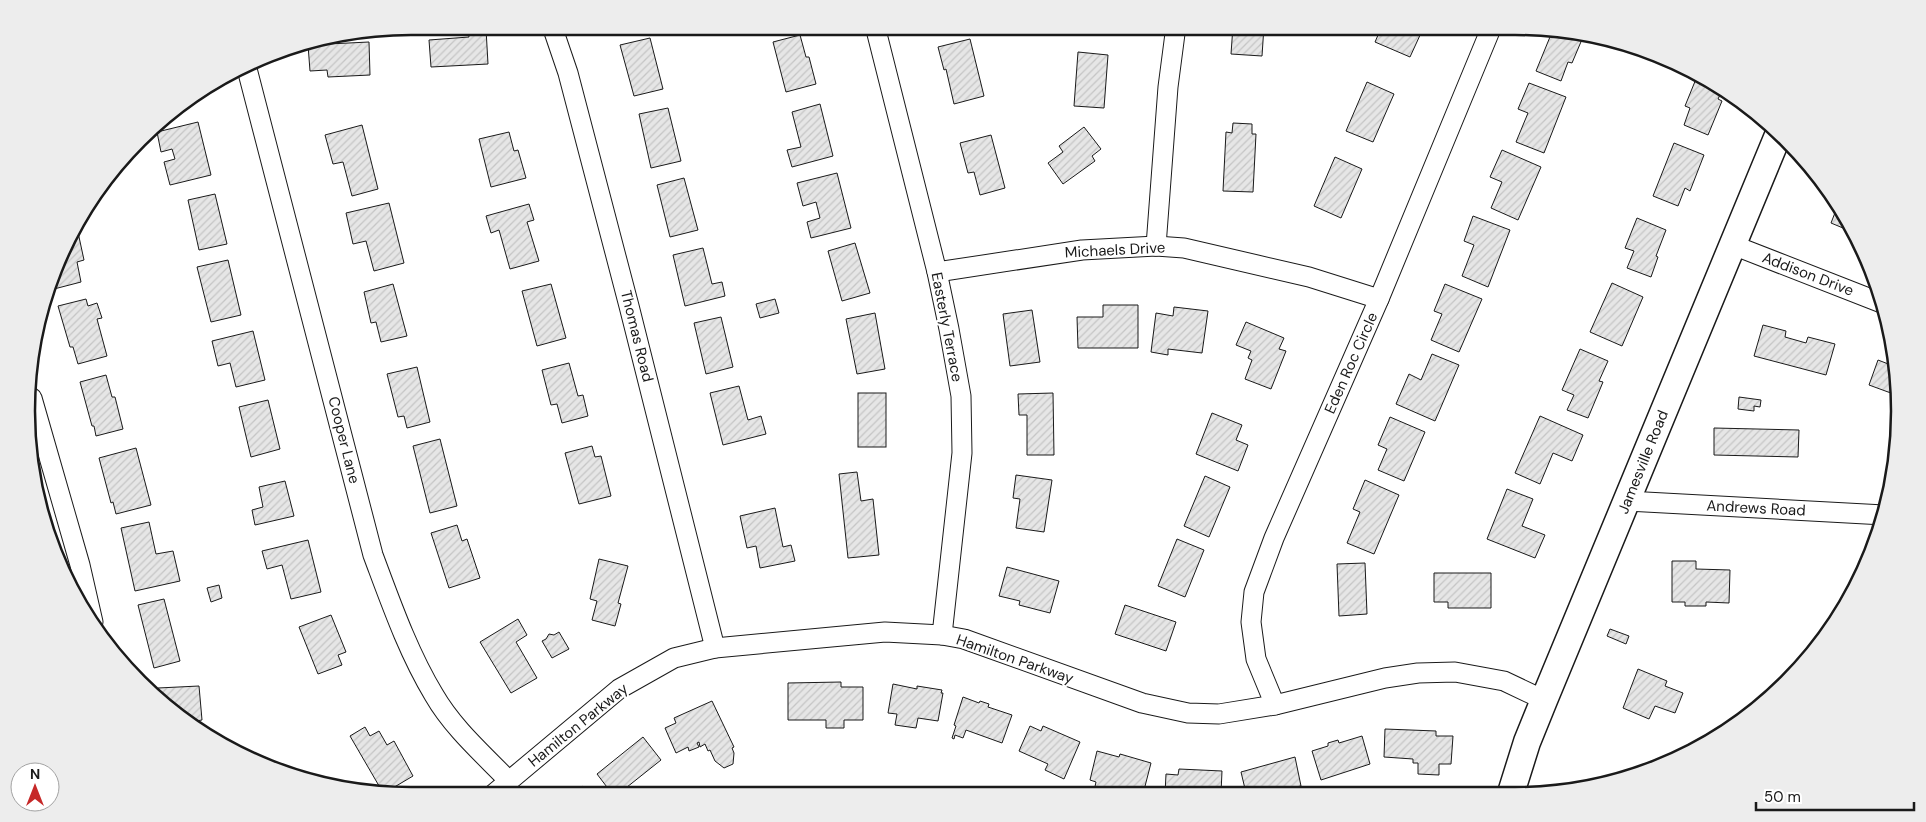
<svg xmlns="http://www.w3.org/2000/svg" width="1926" height="822" font-family="'DM Sans',sans-serif">
<defs>
<pattern id="building-hatch" width="6" height="6" patternUnits="userSpaceOnUse" patternTransform="scale(1.25)"><rect width="6" height="6" fill="#e6e6e6"/><path d="M-1 1l2-2M0 6l6-6M5 7l2-2" fill="none" stroke="#c5c5c5"/></pattern>
</defs>
<rect width="100%" height="100%" fill="#fff"/>
<g fill="none" stroke-linecap="round" stroke-linejoin="round">
<polyline stroke="#c6d2dc" stroke-width="6" points="872,794 901,789 910,794"/>
</g>
<g fill="url(#building-hatch)" stroke="#1a1a1a">
<polygon points="614,26 638,26 615,31"/>
<polygon points="1067,26 1111,26 1111,34 1067,32"/>
<polygon points="1233,26 1264,26 1262,56 1231,54"/>
<polygon points="1382,26 1417,26 1415,30 1421,33 1410,57 1375,42"/>
<polygon points="486,29 488,64 431,67 429,40 469,37 468,30"/>
<polygon points="1552,32 1583,37 1572,63 1568,62 1561,81 1536,71"/>
<polygon points="800,35 806,57 809,57 816,84 786,92 773,42"/>
<polygon points="650,38 663,89 634,96 620,45"/>
<polygon points="970,39 984,96 954,104 946,69 944,70 938,47"/>
<polygon points="369,42 370,75 328,77 327,70 310,71 308,45"/>
<polygon points="1078,52 1108,55 1104,108 1074,106"/>
<polygon points="1698,74 1723,89 1718,99 1722,101 1708,135 1684,125 1690,108 1685,106"/>
<polygon points="1367,82 1394,94 1373,142 1346,131"/>
<polygon points="1529,83 1566,97 1544,153 1516,142 1528,113 1518,109"/>
<polygon points="820,104 833,156 792,167 787,150 801,147 792,112"/>
<polygon points="668,108 681,161 651,168 639,114"/>
<polygon points="198,122 211,175 170,185 164,162 175,159 172,149 161,152 157,132"/>
<polygon points="1233,123 1252,124 1252,134 1256,134 1253,192 1223,191 1226,132 1232,133"/>
<polygon points="362,125 378,189 352,196 343,162 333,164 325,135"/>
<polygon points="1084,127 1101,149 1092,156 1095,161 1063,184 1048,163 1063,152 1059,146"/>
<polygon points="509,132 514,151 518,150 526,178 491,187 479,139"/>
<polygon points="991,135 1005,188 980,195 974,172 968,173 960,143"/>
<polygon points="1674,143 1704,155 1690,191 1685,188 1678,206 1653,196"/>
<polygon points="1502,150 1541,167 1518,220 1491,208 1502,182 1490,177"/>
<polygon points="1335,157 1362,169 1341,218 1314,206"/>
<polygon points="837,173 851,228 811,238 807,222 820,218 816,202 803,206 797,183"/>
<polygon points="684,178 698,230 670,237 657,185"/>
<polygon points="215,194 227,244 199,250 188,200"/>
<polygon points="389,203 404,263 374,271 366,241 353,244 346,213"/>
<polygon points="529,204 534,220 527,222 539,261 510,269 499,230 491,233 486,216"/>
<polygon points="1838,205 1855,233 1831,223"/>
<polygon points="1473,216 1510,230 1488,287 1462,276 1474,245 1464,241"/>
<polygon points="1637,218 1666,230 1656,256 1658,257 1651,277 1627,268 1634,251 1625,248"/>
<polygon points="76,223 84,260 77,262 81,282 54,289 53,285"/>
<polygon points="855,243 870,293 842,301 828,251"/>
<polygon points="703,248 712,284 722,282 725,296 685,306 673,255"/>
<polygon points="228,260 241,315 211,322 197,267"/>
<polygon points="1612,283 1643,297 1622,346 1590,332"/>
<polygon points="393,284 407,336 381,342 376,322 371,323 364,292"/>
<polygon points="551,284 566,338 537,346 522,291"/>
<polygon points="1445,284 1482,299 1459,352 1431,340 1442,314 1434,311"/>
<polygon points="86,299 88,306 97,303 102,318 97,319 107,356 78,364 73,347 70,347 58,306"/>
<polygon points="775,299 779,313 760,318 756,304"/>
<polygon points="1103,305 1138,305 1138,348 1078,348 1077,317 1103,317"/>
<polygon points="1174,307 1208,311 1202,353 1168,349 1168,355 1151,352 1156,313 1173,316"/>
<polygon points="1032,310 1040,362 1010,366 1003,314"/>
<polygon points="875,313 885,369 857,374 846,319"/>
<polygon points="721,317 733,367 706,374 694,323"/>
<polygon points="1246,322 1284,338 1279,349 1286,351 1271,389 1245,379 1252,360 1248,358 1251,351 1236,345"/>
<polygon points="1763,325 1786,331 1785,337 1806,343 1808,337 1835,344 1826,375 1754,356"/>
<polygon points="253,331 265,380 236,387 230,363 218,366 212,341"/>
<polygon points="1580,349 1608,361 1599,381 1603,382 1588,418 1567,410 1574,395 1562,390"/>
<polygon points="1432,354 1459,365 1435,421 1396,404 1409,374 1421,380"/>
<polygon points="1878,360 1896,367 1899,396 1869,385"/>
<polygon points="569,363 578,396 583,395 588,416 562,423 557,404 551,405 542,370"/>
<polygon points="417,367 430,422 407,428 404,416 398,417 387,374"/>
<polygon points="106,375 112,397 115,397 123,429 96,436 94,426 92,426 80,382"/>
<polygon points="739,386 748,420 761,416 766,434 723,445 710,393"/>
<rect x="858" y="393" width="28" height="54"/>
<polygon points="1053,393 1054,455 1027,455 1027,415 1019,415 1018,394"/>
<polygon points="1739,397 1761,400 1760,407 1754,406 1754,411 1738,409"/>
<polygon points="268,400 280,449 251,457 239,407"/>
<polygon points="1212,413 1242,425 1236,440 1248,445 1238,471 1196,454"/>
<polygon points="1540,416 1583,435 1572,461 1553,453 1540,484 1515,473"/>
<polygon points="1390,417 1425,432 1404,481 1378,470 1387,449 1378,445"/>
<polygon points="1714,428 1799,430 1798,457 1714,455"/>
<polygon points="440,439 457,506 430,513 413,446"/>
<polygon points="592,446 595,457 601,456 611,496 579,504 565,453"/>
<polygon points="136,448 151,505 116,514 113,502 111,503 99,458"/>
<polygon points="857,472 861,501 873,499 879,555 848,558 839,474"/>
<polygon points="1016,475 1052,480 1044,532 1016,528 1020,499 1013,498"/>
<polygon points="1205,476 1230,487 1209,537 1184,526"/>
<polygon points="1365,480 1399,495 1374,554 1347,543 1360,512 1353,509"/>
<polygon points="285,481 294,516 255,525 252,510 263,507 259,487"/>
<polygon points="1507,489 1533,499 1522,526 1545,535 1535,558 1487,539"/>
<polygon points="775,508 783,547 791,545 795,561 760,568 756,546 747,548 740,516"/>
<polygon points="149,522 156,554 173,551 180,581 135,591 121,528"/>
<polygon points="457,525 462,541 467,539 480,578 449,588 431,533"/>
<polygon points="1177,539 1204,550 1185,597 1158,586"/>
<polygon points="308,540 321,592 291,599 282,565 267,569 262,551"/>
<polygon points="599,559 628,566 618,603 621,604 615,626 592,620 597,601 590,599"/>
<polygon points="1672,561 1696,561 1696,569 1730,570 1729,603 1706,602 1706,606 1685,606 1685,602 1672,602"/>
<polygon points="1365,563 1367,614 1339,616 1337,564"/>
<polygon points="1007,567 1059,581 1050,613 1019,605 1020,601 999,596"/>
<polygon points="1434,573 1491,573 1491,608 1448,608 1448,602 1434,602"/>
<polygon points="219,585 222,598 211,602 207,588"/>
<polygon points="164,599 180,661 154,668 138,605"/>
<polygon points="1125,605 1176,622 1166,651 1115,634"/>
<polygon points="331,615 346,652 338,655 342,665 318,674 299,627"/>
<polygon points="518,619 527,635 516,642 537,678 511,693 480,642"/>
<polygon points="1610,629 1629,636 1626,644 1607,636"/>
<polygon points="559,632 569,649 552,658 542,641 546,639 549,634 554,635"/>
<polygon points="1638,669 1667,681 1665,686 1683,693 1675,713 1655,706 1649,719 1623,708"/>
<polygon points="841,682 841,687 863,687 863,720 844,720 844,728 826,728 826,720 788,720 788,683"/>
<polygon points="893,684 917,689 917,686 942,690 941,693 943,693 938,721 918,718 916,728 895,725 897,714 888,713"/>
<polygon points="199,686 202,720 196,721 196,728 159,701 158,688"/>
<polygon points="963,697 979,703 980,701 989,704 988,707 1012,715 1002,743 966,730 963,738 955,735 954,739 952,738 956,726 954,725"/>
<polygon points="712,701 734,747 732,748 734,753 733,764 724,768 715,761 710,750 708,751 705,744 700,747 699,742 697,743 699,747 689,751 688,747 676,753 665,728 676,723 674,718"/>
<polygon points="1030,726 1041,731 1043,726 1080,742 1064,779 1045,770 1048,764 1019,751"/>
<polygon points="365,727 370,736 379,731 387,745 394,741 413,776 386,792 382,791 350,736"/>
<polygon points="1385,729 1436,731 1436,736 1453,736 1451,764 1439,764 1439,775 1418,774 1418,763 1413,763 1413,759 1384,757"/>
<polygon points="1362,736 1370,764 1321,780 1312,751 1328,746 1328,743 1338,740 1339,743"/>
<polygon points="643,737 661,760 617,795 613,795 597,774"/>
<polygon points="1097,751 1119,757 1120,754 1151,763 1143,794 1103,794 1094,791 1096,782 1090,780"/>
<polygon points="1295,757 1301,786 1267,793 1266,792 1246,793 1241,772"/>
<polygon points="1179,769 1222,771 1221,793 1165,794 1166,774 1178,775"/>
<polygon points="583,786 591,795 569,795 572,792 574,794"/>
</g>
<g fill="none" stroke-linecap="round" stroke-linejoin="round">
<g stroke="#1a1a1a" stroke-width="21">
<g id="street">
<polyline points="552,26 568,73 629,306 715,648"/>
<polyline points="875,26 937,272 949,329 961,396 962,453 942,635"/>
<path d="M246,65L373,555C391,603 408,652 434,695C453,728 483,754 509,781"/>
<polyline points="1733,245 1884,304"/>
<polyline points="1156,246 1168,87 1176,26"/>
<polyline points="937,272 1082,250 1156,246 1184,248 1309,277 1379,299"/>
<polyline points="32,398 80,565 93,622"/>
<polyline points="1627,501 1884,515"/>
<polyline points="1275,705 1256,659 1251,622 1254,592 1274,538 1379,299 1492,26"/>
<polyline points="491,796 619,689 674,658 715,648 885,632 942,635 964,639 1142,703 1188,713 1219,714 1275,705 1385,678 1418,673 1455,672 1504,681 1544,700"/>
</g>
</g>
<g stroke="#1a1a1a" stroke-width="29">
<polyline id="secondary" points="1511,793 1527,742 1544,700 1779,133"/>
</g>
<use href="#street" stroke="#fff" stroke-width="19"/>
<use href="#secondary" stroke="#fff" stroke-width="26"/>
</g>
<g text-anchor="middle" dominant-baseline="central" stroke-width="4" stroke-linejoin="round" paint-order="stroke">
<g font-size="15" fill="#1a1a1a" stroke="#fff">
<text transform="translate(1115 250) rotate(-3)">Michaels Drive</text>
<text transform="translate(1808 274) rotate(21)">Addison Drive</text>
<text transform="translate(947 327) rotate(79)">Easterly Terrace</text>
<text transform="translate(637 336) rotate(76)">Thomas Road</text>
<text transform="translate(1351 363) rotate(-66)">Eden Roc Circle</text>
<text transform="translate(344 440) rotate(76)">Cooper Lane</text>
<text transform="translate(1643 462) rotate(-68)">Jamesville Road</text>
<text transform="translate(1756 508) rotate(3)">Andrews Road</text>
<text transform="translate(1015 659) rotate(19)">Hamilton Parkway</text>
<text transform="translate(578 725) rotate(-39)">Hamilton Parkway</text>
</g>
</g>
<path d="M0 0H1926V822H0ZM411 35H1515A376 376 0 0 1 1891 411V411A376 376 0 0 1 1515 787H411A376 376 0 0 1 35 411V411A376 376 0 0 1 411 35Z" fill="#ededed" fill-rule="evenodd"/>
<path fill="none" stroke="#1a1a1a" stroke-width="2.5" d="M411 35H1515A376 376 0 0 1 1891 411V411A376 376 0 0 1 1515 787H411A376 376 0 0 1 35 411V411A376 376 0 0 1 411 35Z"/>
<g transform="translate(35 787)"><circle r="24" fill="#ffffff" stroke="#a3a3a3"/>
<path d="M0-4L9 19L0 12L-9 19Z" fill="#c62828"/>
<text y="-8" font-size="14" font-weight="bold" text-anchor="middle" fill="#1a1a1a">N</text>
</g>
<path d="M1756 802v8h158v-8" fill="none" stroke="#1a1a1a" stroke-width="2.5"/>
<text x="1764" y="802" font-size="15" fill="#1a1a1a" stroke="#ffffff" stroke-width="4" paint-order="stroke">50 m</text>
</svg>
